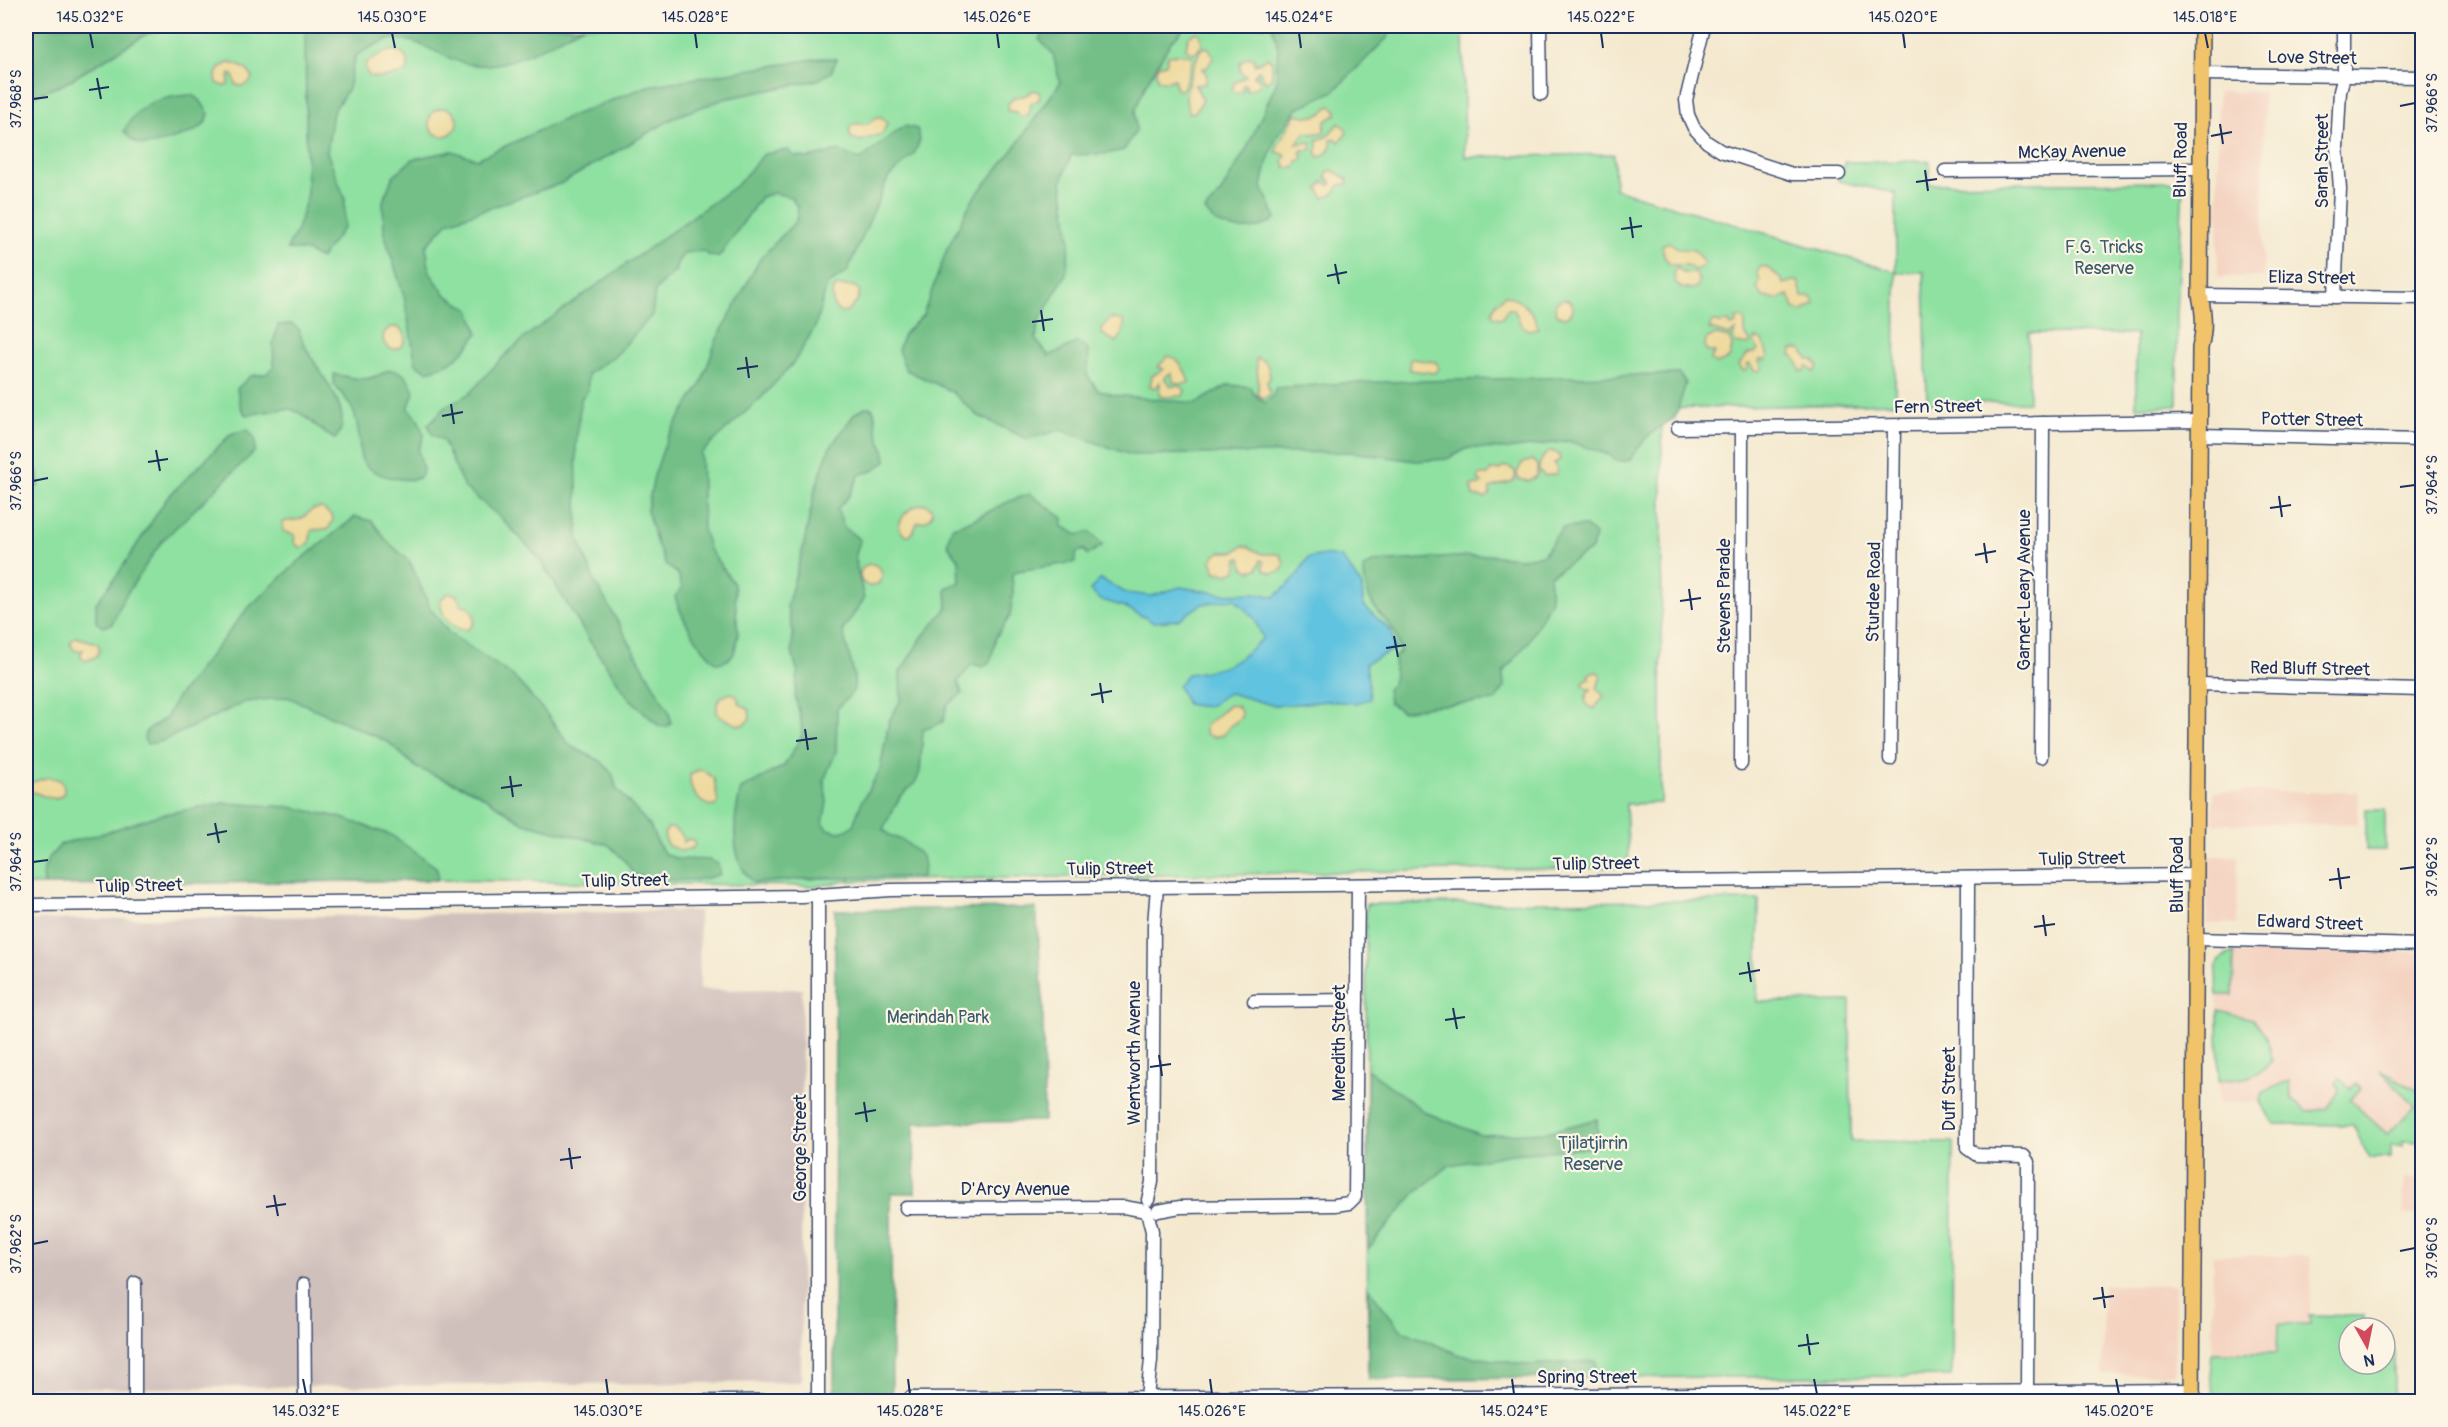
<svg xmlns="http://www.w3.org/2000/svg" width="2448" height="1427" font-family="Pangolin,sans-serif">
<rect width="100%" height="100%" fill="#fcf5e5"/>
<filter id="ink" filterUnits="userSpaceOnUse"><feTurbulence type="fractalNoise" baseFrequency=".0167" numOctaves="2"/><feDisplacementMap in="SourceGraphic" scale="12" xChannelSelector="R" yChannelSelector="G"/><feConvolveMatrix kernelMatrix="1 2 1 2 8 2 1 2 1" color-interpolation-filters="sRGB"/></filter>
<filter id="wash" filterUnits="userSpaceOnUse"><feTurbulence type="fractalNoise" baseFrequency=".008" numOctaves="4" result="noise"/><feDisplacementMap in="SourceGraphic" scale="24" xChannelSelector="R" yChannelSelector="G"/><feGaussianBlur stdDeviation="1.35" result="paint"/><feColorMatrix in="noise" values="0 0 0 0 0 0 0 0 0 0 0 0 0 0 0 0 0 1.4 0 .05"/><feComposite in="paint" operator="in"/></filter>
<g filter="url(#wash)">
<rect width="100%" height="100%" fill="#f4e9cf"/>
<g fill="#f4d3c1">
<polygon points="2218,92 2264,92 2263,277 2218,277"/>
<polygon points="2213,792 2359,792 2358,824 2212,824"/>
<polygon points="2206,856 2238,856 2237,924 2207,924"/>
<polygon points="2234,952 2422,952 2422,1142 2402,1141 2402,1146 2391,1146 2391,1158 2369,1158 2353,1125 2274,1124 2260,1102 2219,1103 2217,995 2233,995"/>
<polygon points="2404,1179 2422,1179 2422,1227 2419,1227 2419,1215 2403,1214"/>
<polygon points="2213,1255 2311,1256 2310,1325 2277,1353 2212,1353"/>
<polygon points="2103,1285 2175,1285 2175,1374 2103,1375"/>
</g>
<polygon fill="#d0c0bc" points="699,911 700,990 802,989 801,1382 26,1389 26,920"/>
<g fill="#8fe1a1" stroke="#558880" stroke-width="1.5">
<polygon points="26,26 1463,26 1465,157 1614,154 1615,189 1896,272 1896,193 1838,181 1845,162 1930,161 1929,184 2183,182 2177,315 2177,406 2136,407 2136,334 2029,333 2029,402 1927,403 1924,272 1896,273 1895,403 1662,409 1661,803 1626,804 1629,867 846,881 816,886 436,880 26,885"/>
<rect x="2366" y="810" width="19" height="40"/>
<polygon points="1759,900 1757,1002 1850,1001 1851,1141 1953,1142 1952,1376 1368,1379 1366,904"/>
<path d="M2234,952L2233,995H2217C2217,972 2210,961 2234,952Z"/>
<path d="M2218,1011L2253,1019C2265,1034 2270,1041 2272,1061C2256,1079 2242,1079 2219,1081Z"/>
<polygon points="2380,1070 2422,1093 2422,1142 2402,1141 2402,1146 2391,1146 2391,1158 2369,1158 2353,1125 2274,1124 2260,1102 2262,1093 2289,1080 2292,1100 2308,1112 2328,1108 2339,1091 2336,1082 2340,1079 2350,1089 2356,1083 2361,1088 2350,1100 2387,1134 2415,1106"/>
<polygon points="2309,1315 2363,1316 2362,1328 2349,1328 2349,1364 2385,1364 2385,1348 2394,1349 2394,1401 2216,1401 2210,1377 2212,1353 2277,1353 2278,1324 2310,1324"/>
</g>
<g fill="#73bf87" stroke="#477772" stroke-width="1.5">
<polygon points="26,26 175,26 169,29 148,33 64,84 26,99"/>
<path d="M305,26H583C551,42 513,68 476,65C445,63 424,38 393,39C382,39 365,51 355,56L348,89L333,112L327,152L345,199L344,227L320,259L307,251L287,249L297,230L307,197Z"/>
<path d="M1052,26H1186L1170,43L1146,84L1135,111L1136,131L1124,150L1104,154L1071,155L1062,181L1070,241L1066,274L1038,323L1036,340L1049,356L1078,342L1087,348L1089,359L1087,375L1098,390L1114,395L1196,403L1229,385L1251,387L1254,394L1265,403L1273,396L1276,388L1346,383L1679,374L1686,383L1675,418C1652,430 1644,438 1630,460L1618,462L1609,455L1568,441L1508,449L1468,448L1447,459L1416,461L1351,452L1131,455L1061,430L1027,439L977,415L951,391L906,370L898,350L904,334L923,315L947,249L972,200L1013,150L1060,83L1053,54L1039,39L1047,27Z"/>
<path d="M1272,26H1394L1387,38L1334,91L1298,108L1276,138L1267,163L1262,187L1276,218C1258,235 1217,233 1205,210L1220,194L1247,148L1276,84L1278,46Z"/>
<path d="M821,58L837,59L831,72L818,80L724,99L677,116L562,183L448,222L426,246L430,273L446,295L470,310L478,333C464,354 452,365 427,371L416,364L404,296L384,233L383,201L393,176L413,159L452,151L477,159L571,116L648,86Z"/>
<path d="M192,95L200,100L209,114C208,117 207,120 205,123C198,133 155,146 143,145C134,144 129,137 124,131C140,101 160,97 192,95Z"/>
<path d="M904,126L917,129L920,140L914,154L888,178L847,272L827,285L815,327L794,362L762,397L701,453L703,529L709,549L734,584L738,634L734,654L726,661L717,663C699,648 682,619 675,597L682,588L678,574L666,565L657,544L647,510L654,476L667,438L701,384L716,341L760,259L796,221L798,208L791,197L774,193L761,197L719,257L710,256L703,251L684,253L677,263L675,272L664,281L655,292L652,315L617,354L588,374V390L581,399L576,445L578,538L595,582L669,712L671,723L666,727L659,726L628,697L591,643L539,558L501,518L464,487L443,440L433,435L428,425L447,405L469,394L503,357L529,334L738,184L764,154L788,150L793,156L808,158L839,151L860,160Z"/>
<path d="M292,324L299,329C304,362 362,409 335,439C319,432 304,410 288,409C274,409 260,414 246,415L241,408L237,389L250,376L266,374L274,366L273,344L278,325Z"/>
<path d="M389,370C404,370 409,379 414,392L408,409L418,419L424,436L418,450L423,470L421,477C407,484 370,476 362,460C359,454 360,444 359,437C357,413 351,403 334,385V374C358,379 367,383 389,370Z"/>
<path d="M866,407L872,408C877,415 875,420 876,427C878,439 885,447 886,461L873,471L860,474L849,496L837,509L844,527L860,540L855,558L864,599L843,630C845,644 859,682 853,691C849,698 841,703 837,709L836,752L824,780L827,802L823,823L828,829L839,832L847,830L853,825L862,801L880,770L889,721L901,700L900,672L923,636L947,608L946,588L960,582L959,560L947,544L952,527C980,521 1002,500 1030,494L1063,518L1062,526L1078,535L1089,531L1103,545L1087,555L1084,550L1077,552L1075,562L1017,571L1012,575L1013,592L1010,616L996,637L991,660L984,667L972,664L958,681L962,694L947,705L943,722L923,730L920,772L915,783L900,797L883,829L889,835L904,841L922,856L924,868L922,877L821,878L754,883C729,862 733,818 741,789L784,766L802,736L801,719L795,696L798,673L792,652L793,631L787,606L803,548L815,490L829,449L855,413Z"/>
<polygon points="247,429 255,439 255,451 162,541 124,598 112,624 103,627 96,622 96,603 118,574 167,498 231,434"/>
<polygon points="26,455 38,473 39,486 35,488 26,482"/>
<path d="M355,517L372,521L387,541L410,562L430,608L449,633L513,676L545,712L570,746L601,761L613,775L616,788L650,826L658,844L665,854L678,859L709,860L718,864L720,874C699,884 657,880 634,875L625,861L609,845L524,823L476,792L417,768L388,742L288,697L245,702L160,742L147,744L144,739L146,731L166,718L176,699L247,609L298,562Z"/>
<path d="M1585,526L1595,535L1592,549L1549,576L1551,599L1541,619L1528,642L1503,673L1504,688L1495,701L1431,706L1402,711L1389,703L1387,689L1393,684L1395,657L1400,652C1395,621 1387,627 1373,605C1366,594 1365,581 1363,568L1374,562L1488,555L1521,558L1543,555L1562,528Z"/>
<polygon points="224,803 290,807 339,817 391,835 437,868 438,878 436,880 44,885 43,872 48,859 61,844 101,834 159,815"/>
<polygon points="1036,908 1043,999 1044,1121 914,1123 915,1193 891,1193 892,1401 834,1401 835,910"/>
<polygon points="1367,1069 1425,1112 1481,1135 1547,1132 1597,1119 1598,1147 1512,1154 1450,1165 1415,1193 1368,1249"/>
<polygon points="1369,1289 1401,1330 1460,1355 1528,1365 1596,1361 1597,1378 1368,1379"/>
</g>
<g fill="#eeda9e" stroke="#84847e" stroke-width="1.5">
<polygon points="1196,32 1200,34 1202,44 1196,52 1192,53 1186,49 1188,38"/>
<path d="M1205,47L1209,48L1213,57L1207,68H1202L1207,75L1205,84L1195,85L1203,100L1195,112L1190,113C1179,96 1194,68 1200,50Z"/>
<path d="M393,50C404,51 411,61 407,72C395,75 361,87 366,63L383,53Z"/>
<path d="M1180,54L1191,56L1193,59C1189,69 1187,79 1183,89L1179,91L1176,89L1174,79L1166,82L1157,79L1156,71L1158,66L1166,64L1168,55Z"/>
<polygon points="1248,57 1254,59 1255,65 1268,57 1272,62 1272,77 1266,83 1259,70 1254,76 1258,77 1261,85 1246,91 1246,85 1243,85 1242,93 1234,92 1232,90 1234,83 1246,76 1240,71 1240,62"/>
<path d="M229,63C238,64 250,69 252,78C249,85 243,87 236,85L233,75L230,74L228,85L224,86L217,83C214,72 219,66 229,63Z"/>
<path d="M1034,90L1039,92C1042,100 1037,101 1031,104L1029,114L1022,117L1016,112L1008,111V104L1014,97L1024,96Z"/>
<path d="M1332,106L1336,110V115L1325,121L1324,132L1312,134L1306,132L1296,144L1312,142L1311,150H1302L1300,153L1303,155L1302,160L1297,161L1295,168H1286L1283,161L1286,155L1276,152L1277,147L1296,114C1306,116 1315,119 1323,112C1332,105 1322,109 1332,106Z"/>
<circle cx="443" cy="122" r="14"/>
<path d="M877,117H882L887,124L882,134L861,141L851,138L849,130C853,120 859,125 867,124Z"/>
<path d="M1339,123L1345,128L1347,133L1339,142L1335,138L1331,139C1333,145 1327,156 1319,157L1316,152L1318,147L1317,140L1326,137Z"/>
<polygon points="1332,170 1347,179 1348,184 1340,185 1333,194 1324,198 1318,189 1323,182 1331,185 1331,181 1326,178 1327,173"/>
<polygon points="1669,242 1679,249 1694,250 1704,263 1702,267 1694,270 1686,265 1670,265 1664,256 1662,245"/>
<polygon points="1761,266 1768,268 1782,280 1783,284 1793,281 1799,282 1802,297 1811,297 1815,304 1801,312 1794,308 1789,295 1778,299 1763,297 1757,288 1760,281 1757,273"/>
<polygon points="1678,268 1683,273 1696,273 1699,281 1697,287 1691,289 1681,288 1675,282 1674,271"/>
<polygon points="837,286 854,286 860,291 857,302 847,312 839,312 833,305 832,292"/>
<path d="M1505,295C1520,299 1536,312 1538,328L1528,330L1521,325L1514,309H1508L1502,318L1494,317L1492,313L1496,304Z"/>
<circle cx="1564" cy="308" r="9"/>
<path d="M1111,318L1124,321C1125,327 1121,339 1116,342L1102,334V329Z"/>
<polygon points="1735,318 1742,318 1745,321 1745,334 1750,341 1749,345 1735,343 1733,337 1736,331 1730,335 1709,329 1713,321 1719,323 1729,322 1731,326 1736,324"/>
<circle cx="394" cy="338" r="11"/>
<polygon points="1717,335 1729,338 1732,345 1730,358 1717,364 1710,360 1715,352 1707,352 1704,346 1707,338"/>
<polygon points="1756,338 1763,341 1768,357 1766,360 1760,359 1759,361 1762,368 1761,371 1754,371 1750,364 1748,364 1746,371 1743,371 1739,365 1748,354 1756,352 1758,349 1754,342"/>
<polygon points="1797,349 1802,350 1808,359 1814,361 1818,367 1814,372 1807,366 1805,371 1801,371 1796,359 1791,355 1792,350"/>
<path d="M1168,356C1180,358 1186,372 1189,383L1182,384L1173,382L1172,373L1166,376L1165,379L1172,387L1178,385L1185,390L1183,396L1163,397L1159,395L1160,382L1155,388L1150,386L1152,376L1163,369L1158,367Z"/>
<path d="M1256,358C1268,360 1269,367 1270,378L1267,382L1270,394L1263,399L1257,394C1261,381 1256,371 1256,358Z"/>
<polygon points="1410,359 1436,362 1439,368 1434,373 1409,370"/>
<path d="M1551,451L1559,454L1560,460L1554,463L1557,468L1556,474L1545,476L1539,471C1538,464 1544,453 1551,451Z"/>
<polygon points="1533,460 1537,464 1537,476 1528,481 1518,479 1517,473 1522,463"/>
<polygon points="1503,467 1509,467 1514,470 1516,476 1513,481 1490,488 1490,494 1486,498 1473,496 1471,486 1479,485 1482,483 1478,479 1479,475 1488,475 1491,470 1500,470"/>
<path d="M925,504C939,510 930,523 918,522C913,528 915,539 903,534L899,527C901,514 912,505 925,504Z"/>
<path d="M322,508L332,516L333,520L328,529L312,530L309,544C303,548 299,549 294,542L295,535L283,531L282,522L301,519L313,509Z"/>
<path d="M1243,546L1249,547L1262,554H1280L1284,564L1282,570C1276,574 1268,574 1263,568L1264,562L1261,560L1257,569L1249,571L1243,567L1241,558H1238L1236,571L1226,574L1216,572L1211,561L1214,556L1220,552H1233Z"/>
<circle cx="871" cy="575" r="11"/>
<path d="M449,593L455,594L460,600V605L468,606L474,615V623L469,629C452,632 439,615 441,599Z"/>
<polygon points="76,637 97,643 100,649 96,657 85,661 80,654 83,650 75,651 70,644 73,639"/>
<polygon points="1592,672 1597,672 1601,675 1597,689 1604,696 1594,709 1589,707 1585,701 1587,694 1591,689 1587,689 1583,684 1585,680 1590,679 1588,675"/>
<path d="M731,693L736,695L740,704L749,710L750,718L744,725H738C731,721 722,720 717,713V703L721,697Z"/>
<path d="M1229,705L1237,706C1247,717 1239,720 1230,726C1229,727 1225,733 1224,734C1217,738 1211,738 1205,733V726Z"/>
<path d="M698,770L704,771L714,779L718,803L716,806C701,808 688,789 690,775Z"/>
<path d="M26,774L30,776V781L33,782L49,777L60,780L64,787V793C55,804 43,795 33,792L26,797Z"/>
<polygon points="668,828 672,828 682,835 684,843 687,839 693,840 695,844 693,848 681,851 667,845 664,834"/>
</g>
<path fill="#61c3df" stroke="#3e799e" stroke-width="1.5" d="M1325,555L1342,558L1362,586L1363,605L1391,631L1395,649L1366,663L1370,699L1356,703L1327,701L1275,706L1230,693C1223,695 1222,697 1217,701C1208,709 1197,706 1187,704L1178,686L1187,674C1225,670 1235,665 1263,638L1254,618L1235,599L1202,604L1178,620L1153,622L1125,607L1099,599L1090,590L1101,579L1126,593L1151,596L1180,587L1222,594L1256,593L1275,597L1296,577L1308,558Z"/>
</g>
<g filter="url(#ink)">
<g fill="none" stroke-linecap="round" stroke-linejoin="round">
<g stroke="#3c4b6f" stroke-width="15">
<g id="minor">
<polyline points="1540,26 1541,94"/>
<polyline points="1704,26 1686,100 1688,115 1694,128 1707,142 1721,151 1792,174 1839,174"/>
<polyline points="2201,74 2422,77"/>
<polyline points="1945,171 2200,169"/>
<polyline points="2200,295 2422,298"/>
<polyline points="2335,297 2340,189 2337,148 2340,91 2344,76 2344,26"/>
<polyline points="1678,428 2200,421"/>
<polyline points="2200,435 2422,440"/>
<polyline points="2198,684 2422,690"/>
<polyline points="2041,757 2043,423"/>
<polyline points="1890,759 1894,426"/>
<polyline points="1741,764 1742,428"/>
<polyline points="1968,878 1967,1148 1977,1155 2024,1156 2028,1162 2027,1391"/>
<polyline points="26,905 602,899 802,896 891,890 2196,875"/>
<polyline points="2196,939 2422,945"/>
<polyline points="1254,1001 1357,1000"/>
<polyline points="1148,1200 1152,1182 1154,925 1157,887"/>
<polyline points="906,1208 1124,1207 1146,1211"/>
<polyline points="1158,1211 1180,1207 1335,1205 1349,1203 1355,1197 1358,885"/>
<polyline points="135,1283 135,1402"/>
<polyline points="304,1284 305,1402"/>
<polyline points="1147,1397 1151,1360 1152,1231 1147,1212"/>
<polyline points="910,1398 1463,1396 2192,1390 2195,1396"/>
<polyline points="638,1402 818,1400"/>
<polyline points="818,1402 818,894"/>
</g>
</g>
<g stroke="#3c4b6f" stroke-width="18">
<path id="major" d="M2192,1402L2200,348C2205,329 2204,314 2200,295L2202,26"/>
</g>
<use href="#minor" stroke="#fff" stroke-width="12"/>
<use href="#major" stroke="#f1c36a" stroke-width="15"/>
</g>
</g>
<path fill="none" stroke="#1b2f5e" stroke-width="2" d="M90,33L93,48M392,33L395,48M695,33L697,48M997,33L999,48M1299,33L1301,48M1601,33L1603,48M1903,33L1905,48M2205,33L2208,48M97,78L101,99M89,90L109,87M33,99L48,97M2400,106L2415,103M2220,124L2223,144M2211,136L2232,132M1925,170L1928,191M1916,182L1937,179M1630,217L1633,238M1621,229L1642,226M1335,264L1339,284M1327,276L1347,272M1041,310L1044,331M1032,322L1053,319M746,357L749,378M737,369L758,366M451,404L454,424M442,416L463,412M156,450L160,471M148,462L168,459M33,481L48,478M2400,487L2415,485M2279,496L2282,517M2270,508L2291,505M1984,543L1987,563M1975,555L1996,551M1689,589L1692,610M1680,601L1701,598M1394,636L1398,657M1386,648L1406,645M1100,683L1103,703M1091,695L1112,691M805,729L808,750M796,741L817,738M510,776L513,797M501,788L522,785M215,823L219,843M207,835L227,831M33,862L48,860M2338,868L2341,889M2400,869L2415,867M2329,880L2350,877M2043,915L2046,936M2034,927L2055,924M1748,962L1751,982M1739,974L1760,970M1453,1008L1457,1029M1445,1020L1465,1017M1159,1055L1162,1076M1150,1067L1171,1064M864,1102L867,1122M855,1114L876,1110M569,1148L572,1169M560,1160L581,1157M274,1195L278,1216M266,1207L286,1204M33,1244L48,1241M2400,1251L2415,1248M2102,1287L2105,1308M2093,1299L2114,1296M1807,1334L1810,1355M1798,1346L1819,1343M303,1379L306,1394M606,1379L608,1394M908,1379L910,1394M1210,1379L1212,1394M1512,1379L1514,1394M1814,1379L1817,1394M2116,1379L2119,1394"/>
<g text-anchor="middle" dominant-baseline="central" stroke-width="4.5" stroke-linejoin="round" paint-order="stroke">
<g font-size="18" fill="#1b2f5e" stroke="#fcf5e5">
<text transform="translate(2312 58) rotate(1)">Love Street</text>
<text transform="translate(2072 152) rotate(-1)">McKay Avenue</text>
<text transform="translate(2181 160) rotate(-89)">Bluff Road</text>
<text transform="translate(2322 161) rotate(-90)">Sarah Street</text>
<text transform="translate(2312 278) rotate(1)">Eliza Street</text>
<text transform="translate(1938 407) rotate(-1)">Fern Street</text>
<text transform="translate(2312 420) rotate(1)">Potter Street</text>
<text transform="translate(2024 590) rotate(-90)">Garnet-Leary Avenue</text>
<text transform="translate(1874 592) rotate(-89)">Sturdee Road</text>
<text transform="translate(1724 596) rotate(-90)">Stevens Parade</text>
<text transform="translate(2310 669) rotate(1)">Red Bluff Street</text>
<text transform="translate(2082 859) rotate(-1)">Tulip Street</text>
<text transform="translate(1596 864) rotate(-1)">Tulip Street</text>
<text transform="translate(1110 869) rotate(-1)">Tulip Street</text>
<text transform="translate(2177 875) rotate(-90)">Bluff Road</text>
<text transform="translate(625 881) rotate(-1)">Tulip Street</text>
<text transform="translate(139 886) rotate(-1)">Tulip Street</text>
<text transform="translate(2310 923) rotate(2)">Edward Street</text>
<text transform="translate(1339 1043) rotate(-90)">Meredith Street</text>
<text transform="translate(1134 1053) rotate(-90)">Wentworth Avenue</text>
<text transform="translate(1949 1089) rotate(-90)">Duff Street</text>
<text transform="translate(800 1148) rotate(-90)">George Street</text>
<text x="1015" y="1189">D'Arcy Avenue</text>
<text x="1587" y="1377">Spring Street</text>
</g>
<g font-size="18" fill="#385c6f" stroke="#fcf5e5">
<text x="2104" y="247">F.G. Tricks<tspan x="2104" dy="21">Reserve</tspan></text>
<text x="938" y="1017">Merindah Park</text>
<text x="1593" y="1143">Tjilatjirrin<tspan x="1593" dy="21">Reserve</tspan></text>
</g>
</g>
<rect width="2448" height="1427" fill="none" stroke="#fcf5e5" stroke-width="66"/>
<g transform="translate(2367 1346) rotate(171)"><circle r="28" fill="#fcf5e5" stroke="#a2a6af" stroke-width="1.5"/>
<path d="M0-4.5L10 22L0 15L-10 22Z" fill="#d1495b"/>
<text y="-9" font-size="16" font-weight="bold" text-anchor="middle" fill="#1b2f5e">N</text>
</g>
<rect x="33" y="33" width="2382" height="1361" fill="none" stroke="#1b2f5e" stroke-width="2"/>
<g font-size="15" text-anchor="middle" fill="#1b2f5e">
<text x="90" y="22">145.032°E</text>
<text x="392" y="22">145.030°E</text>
<text x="695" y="22">145.028°E</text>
<text x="997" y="22">145.026°E</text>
<text x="1299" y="22">145.024°E</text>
<text x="1601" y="22">145.022°E</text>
<text x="1903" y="22">145.020°E</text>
<text x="2205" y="22">145.018°E</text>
<text transform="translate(16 99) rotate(-90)" y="5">37.968°S</text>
<text transform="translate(2432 103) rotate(-90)" y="5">37.966°S</text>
<text transform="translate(16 481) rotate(-90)" y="5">37.966°S</text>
<text transform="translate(2432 485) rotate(-90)" y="5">37.964°S</text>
<text transform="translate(16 862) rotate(-90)" y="5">37.964°S</text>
<text transform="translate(2432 867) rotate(-90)" y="5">37.962°S</text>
<text transform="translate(16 1244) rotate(-90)" y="5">37.962°S</text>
<text transform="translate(2432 1248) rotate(-90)" y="5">37.960°S</text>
<text x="306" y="1416">145.032°E</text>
<text x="608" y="1416">145.030°E</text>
<text x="910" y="1416">145.028°E</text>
<text x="1212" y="1416">145.026°E</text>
<text x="1514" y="1416">145.024°E</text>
<text x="1817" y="1416">145.022°E</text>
<text x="2119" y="1416">145.020°E</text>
</g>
</svg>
